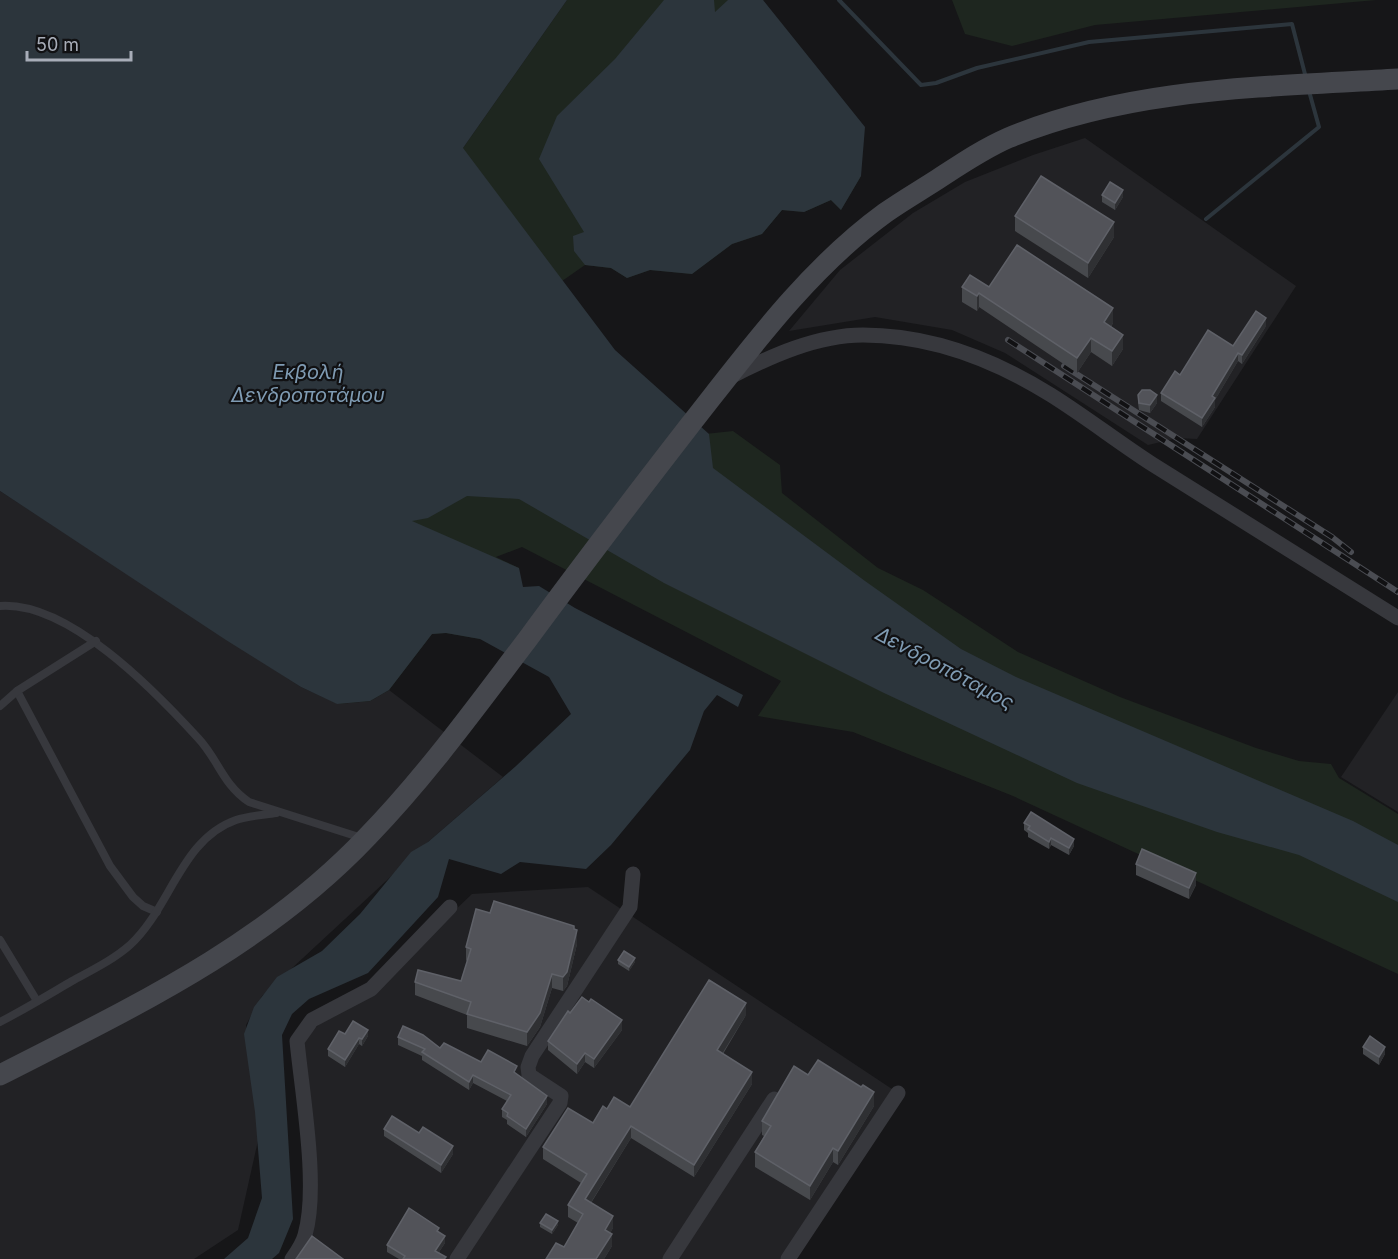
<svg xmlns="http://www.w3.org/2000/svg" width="1398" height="1259" font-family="Inter,sans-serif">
<rect width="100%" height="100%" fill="#161618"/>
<g fill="#222225">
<polygon points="1085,138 1296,286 1197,439 1178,438 1148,445 1005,353 952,330 875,317 789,331 840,270 913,213 965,182 1033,155"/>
<polygon points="0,491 301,687 338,704 370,701 389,690 503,777 428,842 262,996 246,1025 259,1136 238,1230 194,1259 0,1259"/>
<polygon points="1398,692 1398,812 1341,777"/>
<polygon points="588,887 898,1093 788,1259 290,1259 312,1199 297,1067 306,1037 335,1009 408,955 472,894"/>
</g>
<g fill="#1e261f">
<polygon points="567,0 763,0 861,176 841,210 831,200 804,212 782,210 762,234 732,244 692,274 650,270 627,278 611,268 585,265 552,288 634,381 705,434 733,431 780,465 782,493 878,568 923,590 1018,652 1120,697 1256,748 1299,761 1331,764 1339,778 1398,814 1398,974 1013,796 853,732 758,716 781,681 522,547 496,557 519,568 480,639 446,633 432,634 389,690 370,701 337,704 463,148"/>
<polygon points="952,0 1376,0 1095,25 1012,46 965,34"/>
</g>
<g fill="#2c353c">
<polygon points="0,0 567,0 463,148 615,350 709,434 713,468 865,581 961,649 1016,677 1353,821 1398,845 1398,902 1299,855 1217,832 1077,783 884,693 664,583 519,499 467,496 428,518 412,521 519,568 523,587 539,586 575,608 743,695 738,707 717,695 704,711 690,750 611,845 586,869 520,862 501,874 449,859 438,897 368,973 309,999 292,1014 282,1035 293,1219 279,1253 272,1259 224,1259 248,1238 262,1198 255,1112 244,1034 254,1007 277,977 322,951 360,914 411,852 428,842 516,766 571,714 549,677 480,639 446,633 432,634 389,690 370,701 337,704 301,687 226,640 0,491"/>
<polygon points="664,0 714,0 715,12 728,0 763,0 865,127 861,176 841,210 831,200 804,212 782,210 762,234 732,244 692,274 650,270 627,278 611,268 585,265 574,251 573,236 584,232 539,159 557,116 615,59"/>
</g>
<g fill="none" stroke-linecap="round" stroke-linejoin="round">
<g stroke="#2c353c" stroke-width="4">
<polyline points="839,0 921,85 936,83 977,68 1089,42 1292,24 1306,78"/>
<polyline points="1206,219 1319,127 1309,91"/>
</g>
<g stroke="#37383d" stroke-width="8">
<path d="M0,606C68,601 154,690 198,738C218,759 223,785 249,802L362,838"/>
<polyline points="17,691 110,866 133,897 143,906 157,912"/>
<polyline points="0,706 17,691 96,641"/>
<polyline points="0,940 37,1001"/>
<path d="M0,1022C25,1009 48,995 72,981C92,970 113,960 130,945C170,909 181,839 236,820C248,816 263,815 276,813"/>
</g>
<g stroke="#37383d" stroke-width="15">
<path d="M730,377C771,356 817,335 863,335C930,335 995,360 1051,395C1086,417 1118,442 1152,464C1234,516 1316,567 1398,618"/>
<path d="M292,1259C297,1252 303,1243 305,1235C319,1187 302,1093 297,1041L312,1020L371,989L450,907"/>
<polyline points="457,1259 560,1103 561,1096 529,1075 528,1067 532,1056 630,907 633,874"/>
<polyline points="670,1259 774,1099"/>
<polyline points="788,1259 898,1093"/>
</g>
<path stroke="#45474d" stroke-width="21" d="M0,1075C133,1007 264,946 368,836C427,775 476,707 527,640C580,568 635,496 690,425C749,350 808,269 885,213C902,201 921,190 938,179C961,164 983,149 1008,138C1131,87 1267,87 1398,79"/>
<g stroke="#4a4c52" stroke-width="6">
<g id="rail">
<polyline points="1008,340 1398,592"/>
<polyline points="1064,366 1332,537 1351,552"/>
</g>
</g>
<use href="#rail" stroke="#111113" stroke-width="4" stroke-dasharray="11" stroke-linecap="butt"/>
</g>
<g fill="#47494d">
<polygon points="1102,195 1123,197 1115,210 1102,202"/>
<polygon points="1015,216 1114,237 1088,278 1015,231"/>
<polygon points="962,287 989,287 1113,323 1111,327 1123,349 1112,366 1091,352 1077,373 979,307 977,311 962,302"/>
<polygon points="1266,326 1242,364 1238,361 1215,400 1215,407 1202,427 1161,401 1161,393 1180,375 1233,346"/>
<polygon points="1138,395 1157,403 1150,413 1139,410 1138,403"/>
<polygon points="1024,823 1074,846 1069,855 1051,845 1049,849 1028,837 1028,833 1024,830"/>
<polygon points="1136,864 1196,885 1189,899 1136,875"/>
<polygon points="490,913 574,929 577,944 567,986 563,991 552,988 540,1027 527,1046 467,1028 467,1015 415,995 415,982 461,981 467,961 466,960 466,947"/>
<polygon points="618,960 635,962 629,971 618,964"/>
<polygon points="570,1013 622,1030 594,1068 585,1062 577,1074 548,1050 548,1041"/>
<polygon points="746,1015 723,1054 752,1084 694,1177 631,1138 591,1203 613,1228 610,1233 612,1246 604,1259 546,1259 564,1247 578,1223 568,1217 568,1205 581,1183 543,1159 543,1147 593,1123 607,1109 630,1107"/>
<polygon points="345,1034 368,1036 362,1046 359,1044 345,1067 328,1056 328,1049"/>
<polygon points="398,1037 440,1048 517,1074 547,1104 526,1137 507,1124 507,1120 502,1117 502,1109 507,1101 473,1083 469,1090 422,1060 422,1056 398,1045"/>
<polygon points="1363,1047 1385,1054 1379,1065 1363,1054"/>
<polygon points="808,1075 874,1106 838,1165 833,1162 810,1200 755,1167 755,1152 764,1136 762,1135 762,1121"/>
<polygon points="384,1129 453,1154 441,1173 384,1136"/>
<polygon points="540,1223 558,1225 552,1234 540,1227"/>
<polygon points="439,1232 445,1243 439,1252 446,1259 399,1259 387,1252 387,1245"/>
</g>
<g fill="#2f3033">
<polygon points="1123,190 1123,197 1115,210 1115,203"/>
<polygon points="1114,222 1114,237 1088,278 1088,263"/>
<polygon points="979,293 979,307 977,311 977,296"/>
<polygon points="1113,308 1113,323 1104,337 1104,322"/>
<polygon points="1266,318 1266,326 1242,364 1242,355"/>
<polygon points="1123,335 1123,349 1112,366 1112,351"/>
<polygon points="1091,338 1091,352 1077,373 1077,358"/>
<polygon points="1238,353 1238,361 1215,400 1215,407 1202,427 1202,418 1212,396"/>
<polygon points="1157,395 1157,403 1150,413 1150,405"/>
<polygon points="1051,838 1051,845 1049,849 1049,842"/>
<polygon points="1074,839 1074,846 1069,855 1069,848"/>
<polygon points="1196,873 1196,885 1189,899 1189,888"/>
<polygon points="577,930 577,944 567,986 563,991 563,977"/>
<polygon points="635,958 635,962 629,971 629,967"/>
<polygon points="552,974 552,988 540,1027 527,1046 527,1032"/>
<polygon points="746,1003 746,1015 717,1062 717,1050"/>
<polygon points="622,1020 622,1030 594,1068 594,1059"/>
<polygon points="368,1030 368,1036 362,1046 362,1039"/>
<polygon points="359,1038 359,1044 345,1067 345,1060"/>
<polygon points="1385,1047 1385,1054 1379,1065 1379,1057"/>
<polygon points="585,1053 585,1062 577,1074 577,1064"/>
<polygon points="752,1072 752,1084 694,1177 694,1165"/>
<polygon points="473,1075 473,1083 469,1090 469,1082"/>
<polygon points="874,1092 874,1106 838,1165 838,1151"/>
<polygon points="547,1096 547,1104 526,1137 526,1129"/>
<polygon points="631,1126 631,1138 585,1212 585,1199"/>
<polygon points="453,1146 453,1154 441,1173 441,1165"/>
<polygon points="833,1148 833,1162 810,1200 810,1186"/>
<polygon points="613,1216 613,1228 605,1242 605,1230"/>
<polygon points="558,1221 558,1225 552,1234 552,1230"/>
<polygon points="612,1234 612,1246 604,1259 596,1259"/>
<polygon points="445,1236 445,1243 435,1258 435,1251"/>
</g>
<g fill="#525359" stroke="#5f6168" stroke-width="1.5">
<polygon points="1041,176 1114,222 1088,263 1015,216"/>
<polygon points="1110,182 1123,190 1115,203 1102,195"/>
<polygon points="1017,245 1113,308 1104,322 1123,335 1112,351 1091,338 1077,358 979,293 977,296 962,287 970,275 989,287"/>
<polygon points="1256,311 1266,318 1242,355 1238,353 1212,396 1215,398 1202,418 1161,393 1175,371 1180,375 1208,330 1233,346"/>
<polygon points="1142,390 1150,390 1157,395 1150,405 1139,403 1138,395"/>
<polygon points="1031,812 1074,839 1069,848 1051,838 1049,842 1028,829 1030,826 1024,823"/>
<polygon points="1142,849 1196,873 1189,888 1136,864"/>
<polygon points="494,901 574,926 574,929 577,930 567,972 563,977 552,974 540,1013 527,1032 467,1014 471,1002 415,982 418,970 461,981 471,949 466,947 476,909 490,913"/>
<polygon points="624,951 635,958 629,967 618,960"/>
<polygon points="709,980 746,1003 717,1050 752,1072 694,1165 631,1126 585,1199 613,1216 605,1230 612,1234 596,1259 546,1259 556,1243 564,1247 583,1214 568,1205 587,1174 543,1147 568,1108 593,1123 603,1106 607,1109 614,1097 630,1107"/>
<polygon points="582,997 589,1002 591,999 622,1020 594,1059 585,1053 577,1064 548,1041 568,1011 570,1013"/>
<polygon points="353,1021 368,1030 362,1039 359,1038 345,1060 328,1049 339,1031 345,1034"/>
<polygon points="403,1026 423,1035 440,1048 444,1043 481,1062 488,1050 517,1066 514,1072 547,1096 526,1129 507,1116 508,1113 502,1109 511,1095 473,1075 469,1082 422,1052 425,1049 398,1037"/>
<polygon points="1370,1036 1385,1047 1379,1057 1363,1047"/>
<polygon points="818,1060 861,1087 863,1085 874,1092 838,1151 833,1148 810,1186 755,1152 771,1126 762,1121 794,1066 808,1075"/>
<polygon points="392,1116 419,1133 423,1127 453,1146 441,1165 384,1129"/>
<polygon points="409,1208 439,1228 437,1231 445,1236 435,1251 446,1257 444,1259 403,1259 405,1256 387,1245"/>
<polygon points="546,1214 558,1221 552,1230 540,1223"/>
<polygon points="312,1236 343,1259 296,1259"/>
</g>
<g text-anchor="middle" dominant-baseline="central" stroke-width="4.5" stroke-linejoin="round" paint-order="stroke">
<g font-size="20" font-style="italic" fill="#7f9bb3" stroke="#111113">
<text x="308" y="372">Εκβολή<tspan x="308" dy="23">Δενδροποτάμου</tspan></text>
<text transform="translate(945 668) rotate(28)">Δενδροπόταμος</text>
</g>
</g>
<path d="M27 51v9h104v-9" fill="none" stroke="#a8adb8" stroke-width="3"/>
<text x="36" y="51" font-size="18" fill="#a8adb8" stroke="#111113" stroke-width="4.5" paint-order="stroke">50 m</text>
</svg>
